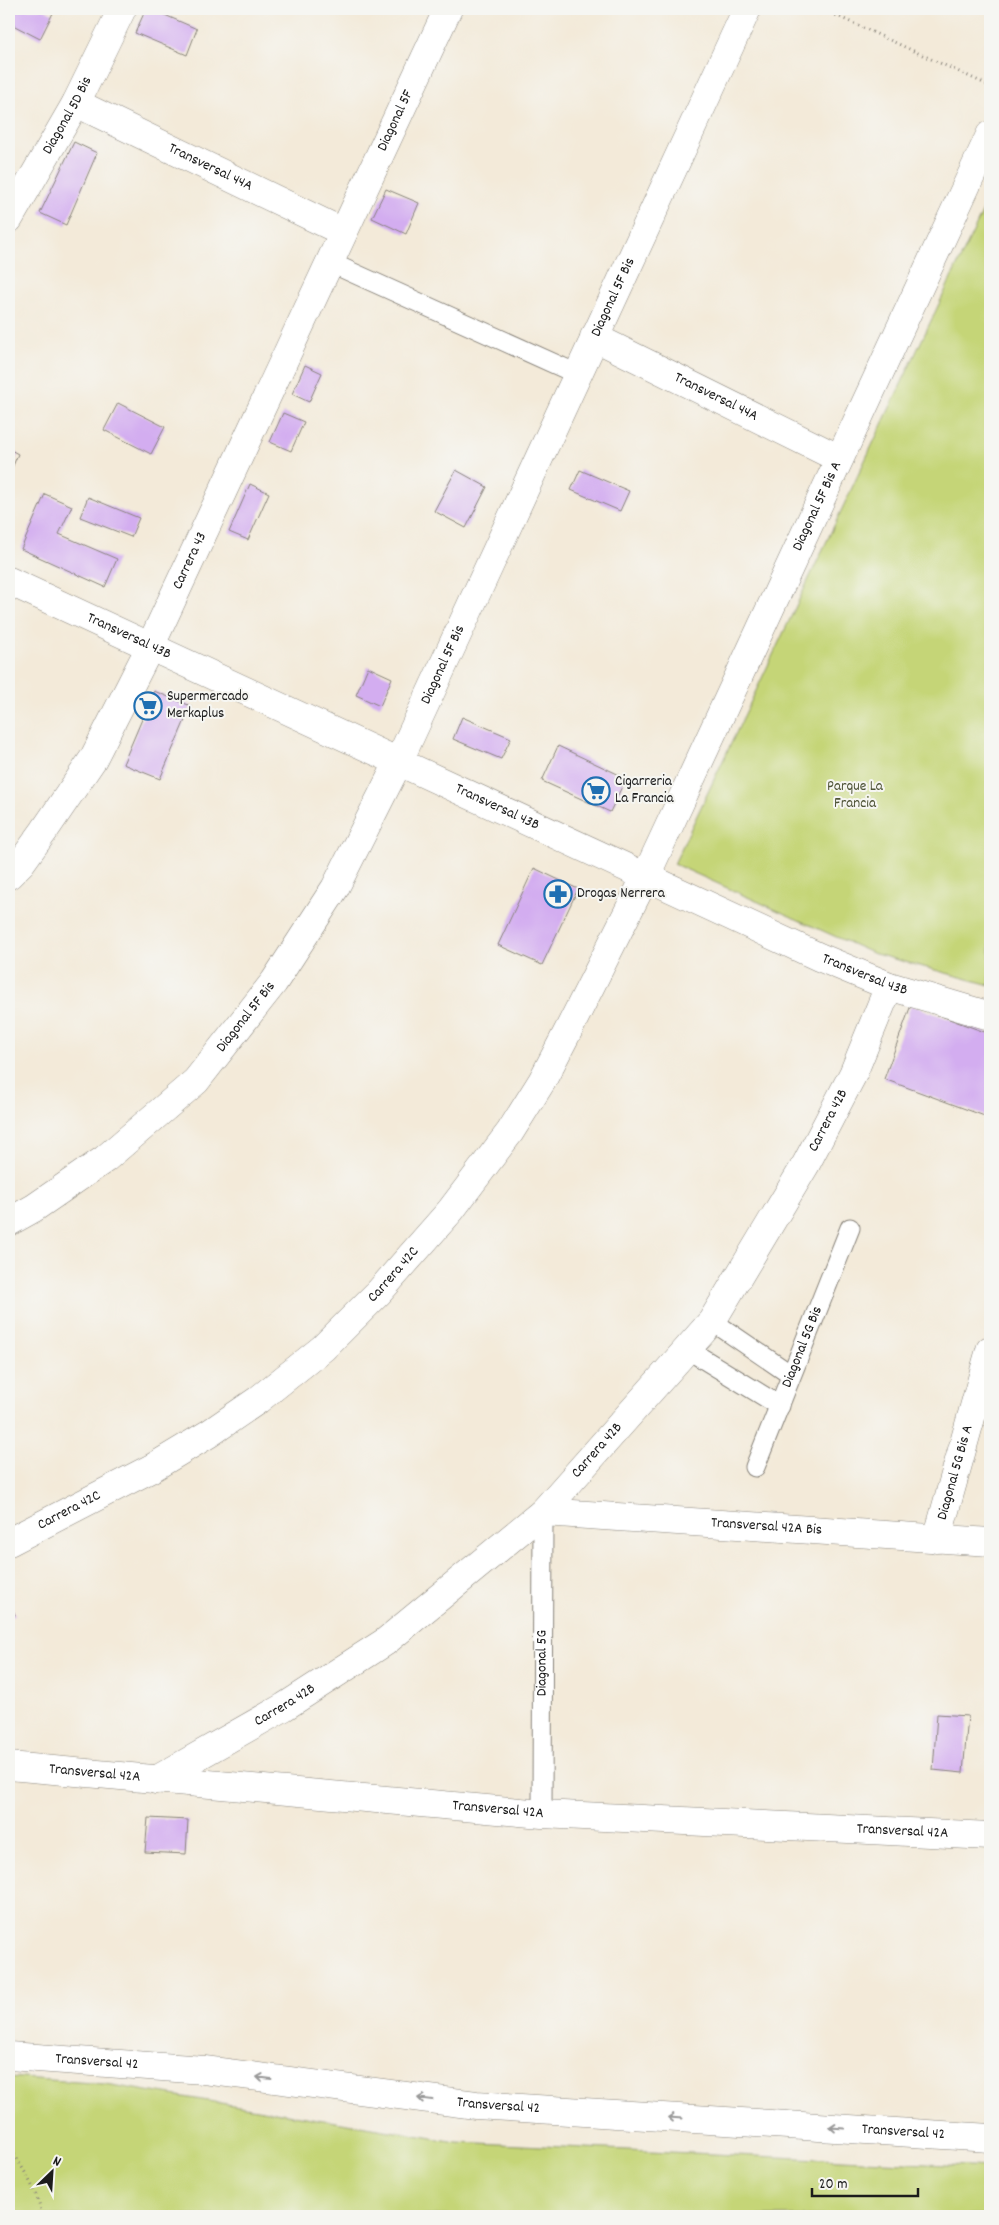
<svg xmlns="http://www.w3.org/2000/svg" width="999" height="2225" font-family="Dekko,sans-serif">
<rect width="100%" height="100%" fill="#f6f6f2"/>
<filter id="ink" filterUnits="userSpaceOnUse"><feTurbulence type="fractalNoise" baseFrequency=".02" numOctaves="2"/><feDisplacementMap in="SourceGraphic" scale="10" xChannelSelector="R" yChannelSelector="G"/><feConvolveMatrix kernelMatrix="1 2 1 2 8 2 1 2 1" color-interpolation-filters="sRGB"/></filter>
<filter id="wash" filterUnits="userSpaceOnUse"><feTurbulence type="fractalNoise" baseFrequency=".0096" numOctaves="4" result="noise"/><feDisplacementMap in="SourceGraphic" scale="20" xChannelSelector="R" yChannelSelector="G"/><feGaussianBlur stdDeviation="1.12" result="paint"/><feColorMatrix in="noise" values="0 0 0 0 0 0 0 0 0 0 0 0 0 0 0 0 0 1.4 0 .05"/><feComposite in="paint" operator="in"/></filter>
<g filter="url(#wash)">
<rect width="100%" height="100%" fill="#f3ead9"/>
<g fill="#c5d577" stroke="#70784a">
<polygon points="990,196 990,985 872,953 674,864"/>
<polygon points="9,2077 105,2084 457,2142 990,2167 990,2216 9,2216"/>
</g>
<g id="blocks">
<g fill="#d3adf0">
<polygon points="9,9 44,9 53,13 40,39 9,23"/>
<polygon points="146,9 151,9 197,29 187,55 135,33"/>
<polygon points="74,142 97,153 66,225 40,213"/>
<polygon points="386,189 419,203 406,234 372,218"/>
<polygon points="305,365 322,373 309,402 292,394"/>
<polygon points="118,403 165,427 151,454 104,430"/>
<polygon points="283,413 304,422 291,451 270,442"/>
<polygon points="9,449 18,454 9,475"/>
<polygon points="456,470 487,487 466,528 434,511"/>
<polygon points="580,470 629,491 620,511 571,490"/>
<polygon points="250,484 269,493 248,540 229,532"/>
<polygon points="45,494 72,506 59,534 117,559 105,587 21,549"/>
<polygon points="88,497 139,518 131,537 80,517"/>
<polygon points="368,667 392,678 380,706 356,695"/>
<polygon points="154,691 191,706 160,779 123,764"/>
<polygon points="462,717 511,738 501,759 453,739"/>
<polygon points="558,746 626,778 610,812 542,781"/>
<polygon points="534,868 578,889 542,965 498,945"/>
<polygon points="911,1005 990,1034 990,1118 884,1079"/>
<polygon points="9,1600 15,1615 9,1618"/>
<polygon points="937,1714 968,1716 963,1773 933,1770"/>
<polygon points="148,1818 188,1820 186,1854 145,1852"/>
</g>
</g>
</g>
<g filter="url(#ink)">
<use href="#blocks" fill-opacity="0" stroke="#88837a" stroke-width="1"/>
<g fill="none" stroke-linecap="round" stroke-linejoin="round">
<g stroke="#88837a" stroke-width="21">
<g id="service">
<polyline points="329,262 577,374"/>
<polyline points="712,1321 791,1375"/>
<polyline points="687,1349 780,1406"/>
<path id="s1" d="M755,1467L850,1228"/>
<path id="s2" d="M542,1814L543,1512"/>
</g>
</g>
<g stroke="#88837a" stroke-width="29">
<g id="minor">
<path id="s3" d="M76,103L343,232"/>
<path id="s4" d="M9,219L76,103L122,9"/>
<path id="s5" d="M594,337L838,458"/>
<path id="s6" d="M9,875L21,863L44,831L93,759L150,647L448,9"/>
<path id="s7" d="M9,1222L34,1208L105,1159L196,1081L274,982L335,888L398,763L747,9"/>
<path id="s8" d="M543,1512L990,1542"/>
<path id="s9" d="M937,1539L990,1350"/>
<path id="s10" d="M9,1542L152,1468L210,1433L258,1400L323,1348L379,1292L451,1210L510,1132L542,1081L568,1031L645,878L990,135"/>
<path id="s11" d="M9,1766L542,1814L990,1836"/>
<path id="s12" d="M156,1780L284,1707L385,1642L543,1512L712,1321L806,1164L853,1074L889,986"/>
</g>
</g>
<g stroke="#88837a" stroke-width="29">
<g id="tertiary">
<path id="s13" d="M9,581L819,957L889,986L990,1016"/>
<path id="s14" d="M9,2056L204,2070L476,2105L990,2138"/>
</g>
</g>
<g stroke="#88837a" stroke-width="3" stroke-dasharray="1 4" stroke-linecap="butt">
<polyline points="822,9 990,86"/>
<path d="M9,2146C22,2167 38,2191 42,2216"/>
</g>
<use href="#service" stroke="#fff" stroke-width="19"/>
<use href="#minor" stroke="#fff" stroke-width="28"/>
<use href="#tertiary" stroke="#fff" stroke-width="28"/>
</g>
<defs><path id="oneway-shaft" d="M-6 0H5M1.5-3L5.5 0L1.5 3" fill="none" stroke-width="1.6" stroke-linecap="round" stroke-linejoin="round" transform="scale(1.25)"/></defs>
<g stroke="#999">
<use href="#oneway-shaft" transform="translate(264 2078) rotate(-173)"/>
<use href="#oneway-shaft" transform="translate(425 2099) rotate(-173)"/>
<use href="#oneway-shaft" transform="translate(675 2118) rotate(-176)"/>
<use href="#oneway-shaft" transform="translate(837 2128) rotate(-176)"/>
</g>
</g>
<defs>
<g id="supermarket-ring" transform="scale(1.4375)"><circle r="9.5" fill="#f6f6f2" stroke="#1f6fb2" stroke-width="1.5"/><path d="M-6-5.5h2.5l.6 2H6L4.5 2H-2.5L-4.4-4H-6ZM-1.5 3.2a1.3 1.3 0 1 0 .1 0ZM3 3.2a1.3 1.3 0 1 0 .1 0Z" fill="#1f6fb2"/></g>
<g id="pharmacy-ring" transform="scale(1.4375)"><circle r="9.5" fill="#f6f6f2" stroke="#1f6fb2" stroke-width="1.5"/><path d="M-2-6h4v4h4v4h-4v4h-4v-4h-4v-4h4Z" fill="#1f6fb2"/></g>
</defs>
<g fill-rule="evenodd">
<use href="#supermarket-ring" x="148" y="706"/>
<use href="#supermarket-ring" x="596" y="791"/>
<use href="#pharmacy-ring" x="558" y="894"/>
</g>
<g text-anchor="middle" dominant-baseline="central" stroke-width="4" stroke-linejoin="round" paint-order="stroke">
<g font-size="15" fill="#1c1c1c" stroke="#f6f6f2">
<text stroke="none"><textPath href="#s4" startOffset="119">Diagonal 5D Bis</textPath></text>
<text stroke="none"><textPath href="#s6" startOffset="850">Diagonal 5F</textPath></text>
<text stroke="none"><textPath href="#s3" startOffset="149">Transversal 44A</textPath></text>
<text stroke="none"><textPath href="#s7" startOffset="1126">Diagonal 5F Bis</textPath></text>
<text stroke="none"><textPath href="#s5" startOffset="136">Transversal 44A</textPath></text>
<text stroke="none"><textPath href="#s10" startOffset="1354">Diagonal 5F Bis A</textPath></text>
<text stroke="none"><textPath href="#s6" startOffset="364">Carrera 43</textPath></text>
<text stroke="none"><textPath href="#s13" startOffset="132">Transversal 43B</textPath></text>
<text stroke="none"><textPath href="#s7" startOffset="721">Diagonal 5F Bis</textPath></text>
<text stroke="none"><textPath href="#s13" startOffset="538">Transversal 43B</textPath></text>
<text stroke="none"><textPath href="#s13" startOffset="942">Transversal 43B</textPath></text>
<text stroke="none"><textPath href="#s7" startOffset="316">Diagonal 5F Bis</textPath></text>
<text stroke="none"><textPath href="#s12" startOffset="959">Carrera 42B</textPath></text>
<text stroke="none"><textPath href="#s10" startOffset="472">Carrera 42C</textPath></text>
<text stroke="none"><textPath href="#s1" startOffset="129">Diagonal 5G Bis</textPath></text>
<text stroke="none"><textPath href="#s12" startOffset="554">Carrera 42B</textPath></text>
<text stroke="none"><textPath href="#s9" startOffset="69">Diagonal 5G Bis A</textPath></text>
<text stroke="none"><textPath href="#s10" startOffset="68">Carrera 42C</textPath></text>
<text stroke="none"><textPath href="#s8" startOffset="224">Transversal 42A Bis</textPath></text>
<text stroke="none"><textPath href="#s2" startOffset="151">Diagonal 5G</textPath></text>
<text stroke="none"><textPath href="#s12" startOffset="149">Carrera 42B</textPath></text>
<text stroke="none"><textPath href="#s11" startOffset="86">Transversal 42A</textPath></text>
<text stroke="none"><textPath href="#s11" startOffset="491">Transversal 42A</textPath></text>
<text stroke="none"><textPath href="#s11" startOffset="896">Transversal 42A</textPath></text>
<text stroke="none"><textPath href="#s14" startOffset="88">Transversal 42</textPath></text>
<text stroke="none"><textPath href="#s14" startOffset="492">Transversal 42</textPath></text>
<text stroke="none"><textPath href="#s14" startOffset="898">Transversal 42</textPath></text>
</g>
<g font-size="15" fill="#1c1c1c" stroke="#f6f6f2" text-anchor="start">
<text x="167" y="697">Supermercado<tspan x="167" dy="17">Merkaplus</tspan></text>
<text x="615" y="782">Cigarreria<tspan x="615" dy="17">La Francia</tspan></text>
<text x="577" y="894">Drogas Nerrera</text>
</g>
<g font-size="15" fill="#4f5437" stroke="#f6f6f2">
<text x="855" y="787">Parque La<tspan x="855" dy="17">Francia</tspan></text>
</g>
</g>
<rect width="999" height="2225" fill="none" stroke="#f6f6f2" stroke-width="30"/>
<g transform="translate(52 2172) rotate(25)" stroke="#f6f6f2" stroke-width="4" paint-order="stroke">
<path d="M0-4L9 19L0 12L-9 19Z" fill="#1c1c1c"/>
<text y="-8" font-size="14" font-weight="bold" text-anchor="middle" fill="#1c1c1c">N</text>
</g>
<path d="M812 2188v8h106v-8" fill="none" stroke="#1c1c1c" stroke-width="2.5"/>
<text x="819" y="2188" font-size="15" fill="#1c1c1c" stroke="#f6f6f2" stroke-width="4" paint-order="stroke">20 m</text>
</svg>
